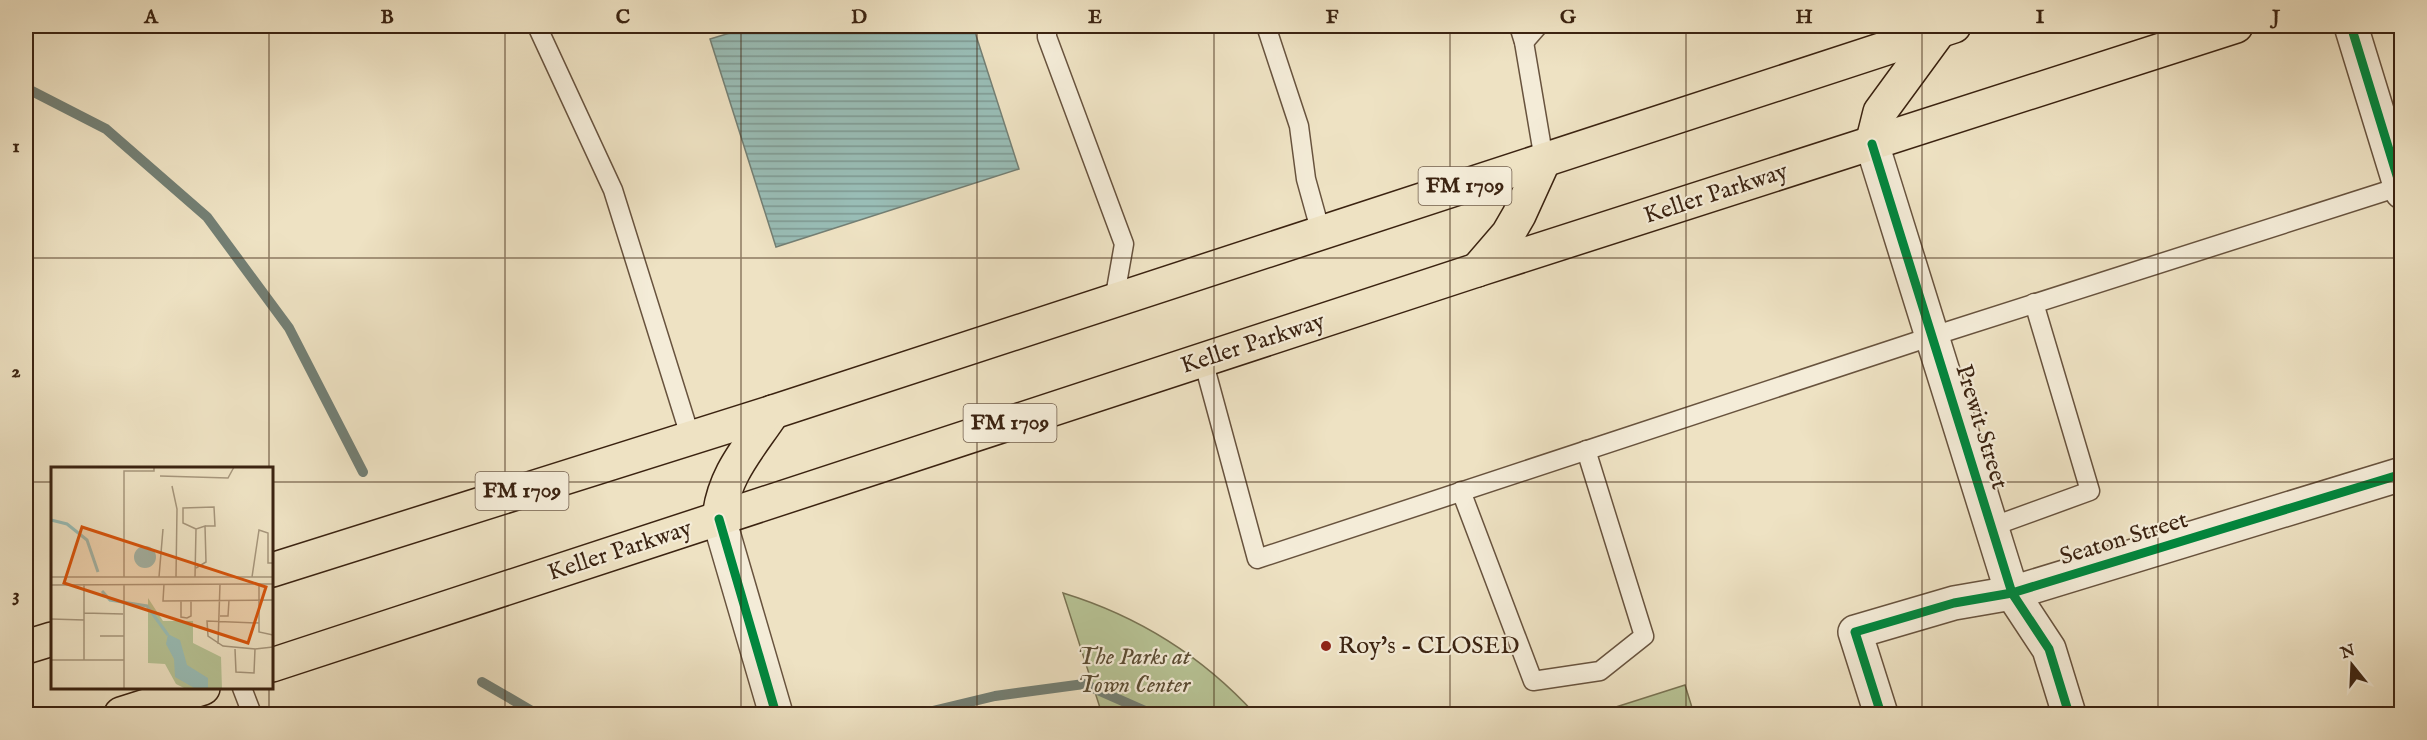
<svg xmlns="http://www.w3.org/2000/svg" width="2427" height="740" font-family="'IM FELL English',serif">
<defs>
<pattern id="water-rules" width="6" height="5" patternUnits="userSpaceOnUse" patternTransform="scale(1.5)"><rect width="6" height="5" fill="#99bdb6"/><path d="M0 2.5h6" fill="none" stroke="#7e9993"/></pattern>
</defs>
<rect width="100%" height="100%" fill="#eee2c3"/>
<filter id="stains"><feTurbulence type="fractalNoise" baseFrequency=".00333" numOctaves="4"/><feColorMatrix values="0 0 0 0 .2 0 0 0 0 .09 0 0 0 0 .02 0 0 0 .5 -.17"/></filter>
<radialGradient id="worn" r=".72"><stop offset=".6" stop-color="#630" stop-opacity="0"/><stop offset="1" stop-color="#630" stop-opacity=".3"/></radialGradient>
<g fill="#b7c395" stroke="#797353" stroke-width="1.5">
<path d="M1063,593C1138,616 1203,657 1255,714H1102Z"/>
<polygon points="1685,685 1694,714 1594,714"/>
</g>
<polygon fill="url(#water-rules)" stroke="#737f74" stroke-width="1.5" points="753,26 973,26 1019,169 776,247 710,39"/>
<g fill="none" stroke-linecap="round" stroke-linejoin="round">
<g stroke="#737f74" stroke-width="10">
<polyline points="26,88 106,129 207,217 289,328 363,472"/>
<polyline points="482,682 537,714"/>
<polyline points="920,714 995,696 1084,684 1152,714"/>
</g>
<g stroke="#68533e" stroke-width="21">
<g id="service">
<polyline points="537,26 613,190 691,439"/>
<polyline points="1047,26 1047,37 1124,244 1114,301"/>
<polyline points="1266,26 1299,126 1306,179 1321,233"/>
<polyline points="1519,26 1524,42 1544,160"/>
<polyline points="1524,42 1538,26"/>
<polyline points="1203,360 1257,559 1933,336 2402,186"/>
<polyline points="1461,491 1533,681 1600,671 1644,636 1586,450"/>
<polyline points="1991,527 2090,491 2034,303"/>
<polyline points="242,688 252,714"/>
</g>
</g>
<g stroke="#68533e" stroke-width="36">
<g id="minor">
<polyline points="2351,26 2402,192"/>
<polyline points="1872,144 2012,593 2049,649 2069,714"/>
<polyline points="719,519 776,714"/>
<polyline points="1881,714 1855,632 1954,603 2012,593 2402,474"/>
</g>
</g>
<g stroke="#3b2311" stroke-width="36">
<g id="primary">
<polyline points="1872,144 1880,112 1940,30"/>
<polyline points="1477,270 1508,234 1519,215 1544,160"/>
<path d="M719,519C723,475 749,448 773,412"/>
<polyline points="272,570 773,412 1954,26"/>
<polyline points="26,647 52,639"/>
<polyline points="272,665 1477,270 2236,26"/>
<polyline points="121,714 203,688"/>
</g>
</g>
<use href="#service" stroke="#f4ecd8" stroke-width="18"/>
<use href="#minor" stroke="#f4ecd8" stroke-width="33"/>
<use href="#primary" stroke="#eee2c3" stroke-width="33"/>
<g stroke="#f4ecd8" stroke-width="13">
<g id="cycleway">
<polyline points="2351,26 2402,192"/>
<polyline points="1872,144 2012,593 2049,649 2069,714"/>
<polyline points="719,519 776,714"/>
<polyline points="1881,714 1855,632 1954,603 2012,593 2402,474"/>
</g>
</g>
<use href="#cycleway" stroke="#00873e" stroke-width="9"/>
</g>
<path fill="none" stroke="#3b2311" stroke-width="1.5" stroke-opacity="0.55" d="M269,26V468M505,26V714M741,26V714M977,26V714M1214,26V714M1450,26V714M1686,26V714M1922,26V714M2158,26V714M26,258H2402M26,482H52M272,482H2402M269,688V714"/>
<circle fill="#8f2418" stroke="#f4ecd8" stroke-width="2" cx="1326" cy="646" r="6"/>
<g text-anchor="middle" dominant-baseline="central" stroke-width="4.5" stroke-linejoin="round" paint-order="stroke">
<g fill="#f4ecd8" stroke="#725f4d" stroke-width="1.5">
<rect x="1418.5" y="167" width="93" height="38" rx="4.5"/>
<rect x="963.5" y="404" width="93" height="38" rx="4.5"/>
<rect x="475.5" y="472" width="93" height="38" rx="4.5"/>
</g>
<g font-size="22" font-weight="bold" fill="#3b2311">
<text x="1465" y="186">FM 1709</text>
<text x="1010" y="423">FM 1709</text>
<text x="522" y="491">FM 1709</text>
</g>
<g font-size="24" fill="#3b2311" stroke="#f4ecd8">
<text transform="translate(1716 194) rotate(-18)">Keller Parkway</text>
<text transform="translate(1253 344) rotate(-18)">Keller Parkway</text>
<text transform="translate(1981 427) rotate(73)">Prewit Street</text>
<text transform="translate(2124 539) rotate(-17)">Seaton Street</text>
<text transform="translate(620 551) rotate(-18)">Keller Parkway</text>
</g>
<g font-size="24" fill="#3b2311" stroke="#f4ecd8" text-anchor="start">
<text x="1338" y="646">Roy's - CLOSED</text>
</g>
<g font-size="24" font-style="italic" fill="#5a4b32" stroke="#f4ecd8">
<text x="1134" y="657">The Parks at<tspan x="1134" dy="28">Town Center</tspan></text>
</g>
</g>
<g transform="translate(51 467)">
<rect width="222" height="222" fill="#eee2c3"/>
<path d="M97,131L112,154H142V176L170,190L171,222H135L125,217L114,197L97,196Z" fill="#b7c395"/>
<path d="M83 90a11 11 0 1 1 22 0a11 11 0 1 1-22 0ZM117,167L129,173L136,198L157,211V222H145L124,210L123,192L115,177Z" fill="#99bdb6"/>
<path fill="none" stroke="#99bdb6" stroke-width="3" d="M0,53L16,57L36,73L47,105M51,124L59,133L96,139L117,168"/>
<path fill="none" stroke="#a6967c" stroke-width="1.5" d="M222,0V30M109,9L177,11L183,0M121,19L126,42L125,110M145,62L132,56V41L163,40L164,59H154M0,110H222M73,110V4H103V0M108,110L112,62M144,110L145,62L154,59L155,95L145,101M201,110L208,63L217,66V96H222M33,117V193M113,117L112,134L222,133M208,117V165L222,168M0,118L222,117M130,134V150L136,151L140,149V134M33,146L72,147M169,149H177L178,133M0,152L33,153M49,169H73M167,177L169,117M184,182L185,205L203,206L204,182L172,179L157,169L156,154L208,156M204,182L222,180M0,193H73M73,222V117"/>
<path fill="#d7540c" fill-opacity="0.15" stroke="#d7540c" stroke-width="3" d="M31,60L215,120L197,176L13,116Z"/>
<rect width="222" height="222" fill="none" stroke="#3b2311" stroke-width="3"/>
</g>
<rect width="2427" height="740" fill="none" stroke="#eee2c3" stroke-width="66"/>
<g transform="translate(2352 665) rotate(342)" stroke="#f4ecd8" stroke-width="4.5" paint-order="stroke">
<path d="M0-4.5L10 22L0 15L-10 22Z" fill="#3b2311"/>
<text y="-9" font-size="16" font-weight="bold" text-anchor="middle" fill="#3b2311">N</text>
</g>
<rect x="33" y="33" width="2361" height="674" fill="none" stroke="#3b2311" stroke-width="2"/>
<g font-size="20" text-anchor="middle" font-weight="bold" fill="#3b2311">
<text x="151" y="23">A</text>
<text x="387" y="23">B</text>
<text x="623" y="23">C</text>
<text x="859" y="23">D</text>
<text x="1095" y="23">E</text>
<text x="1332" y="23">F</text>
<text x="1568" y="23">G</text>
<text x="1804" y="23">H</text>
<text x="2040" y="23">I</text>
<text x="2276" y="23">J</text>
<text x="16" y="152">1</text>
<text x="16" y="377">2</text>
<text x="16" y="601">3</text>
</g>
<rect width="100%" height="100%" filter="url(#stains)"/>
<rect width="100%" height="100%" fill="url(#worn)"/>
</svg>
